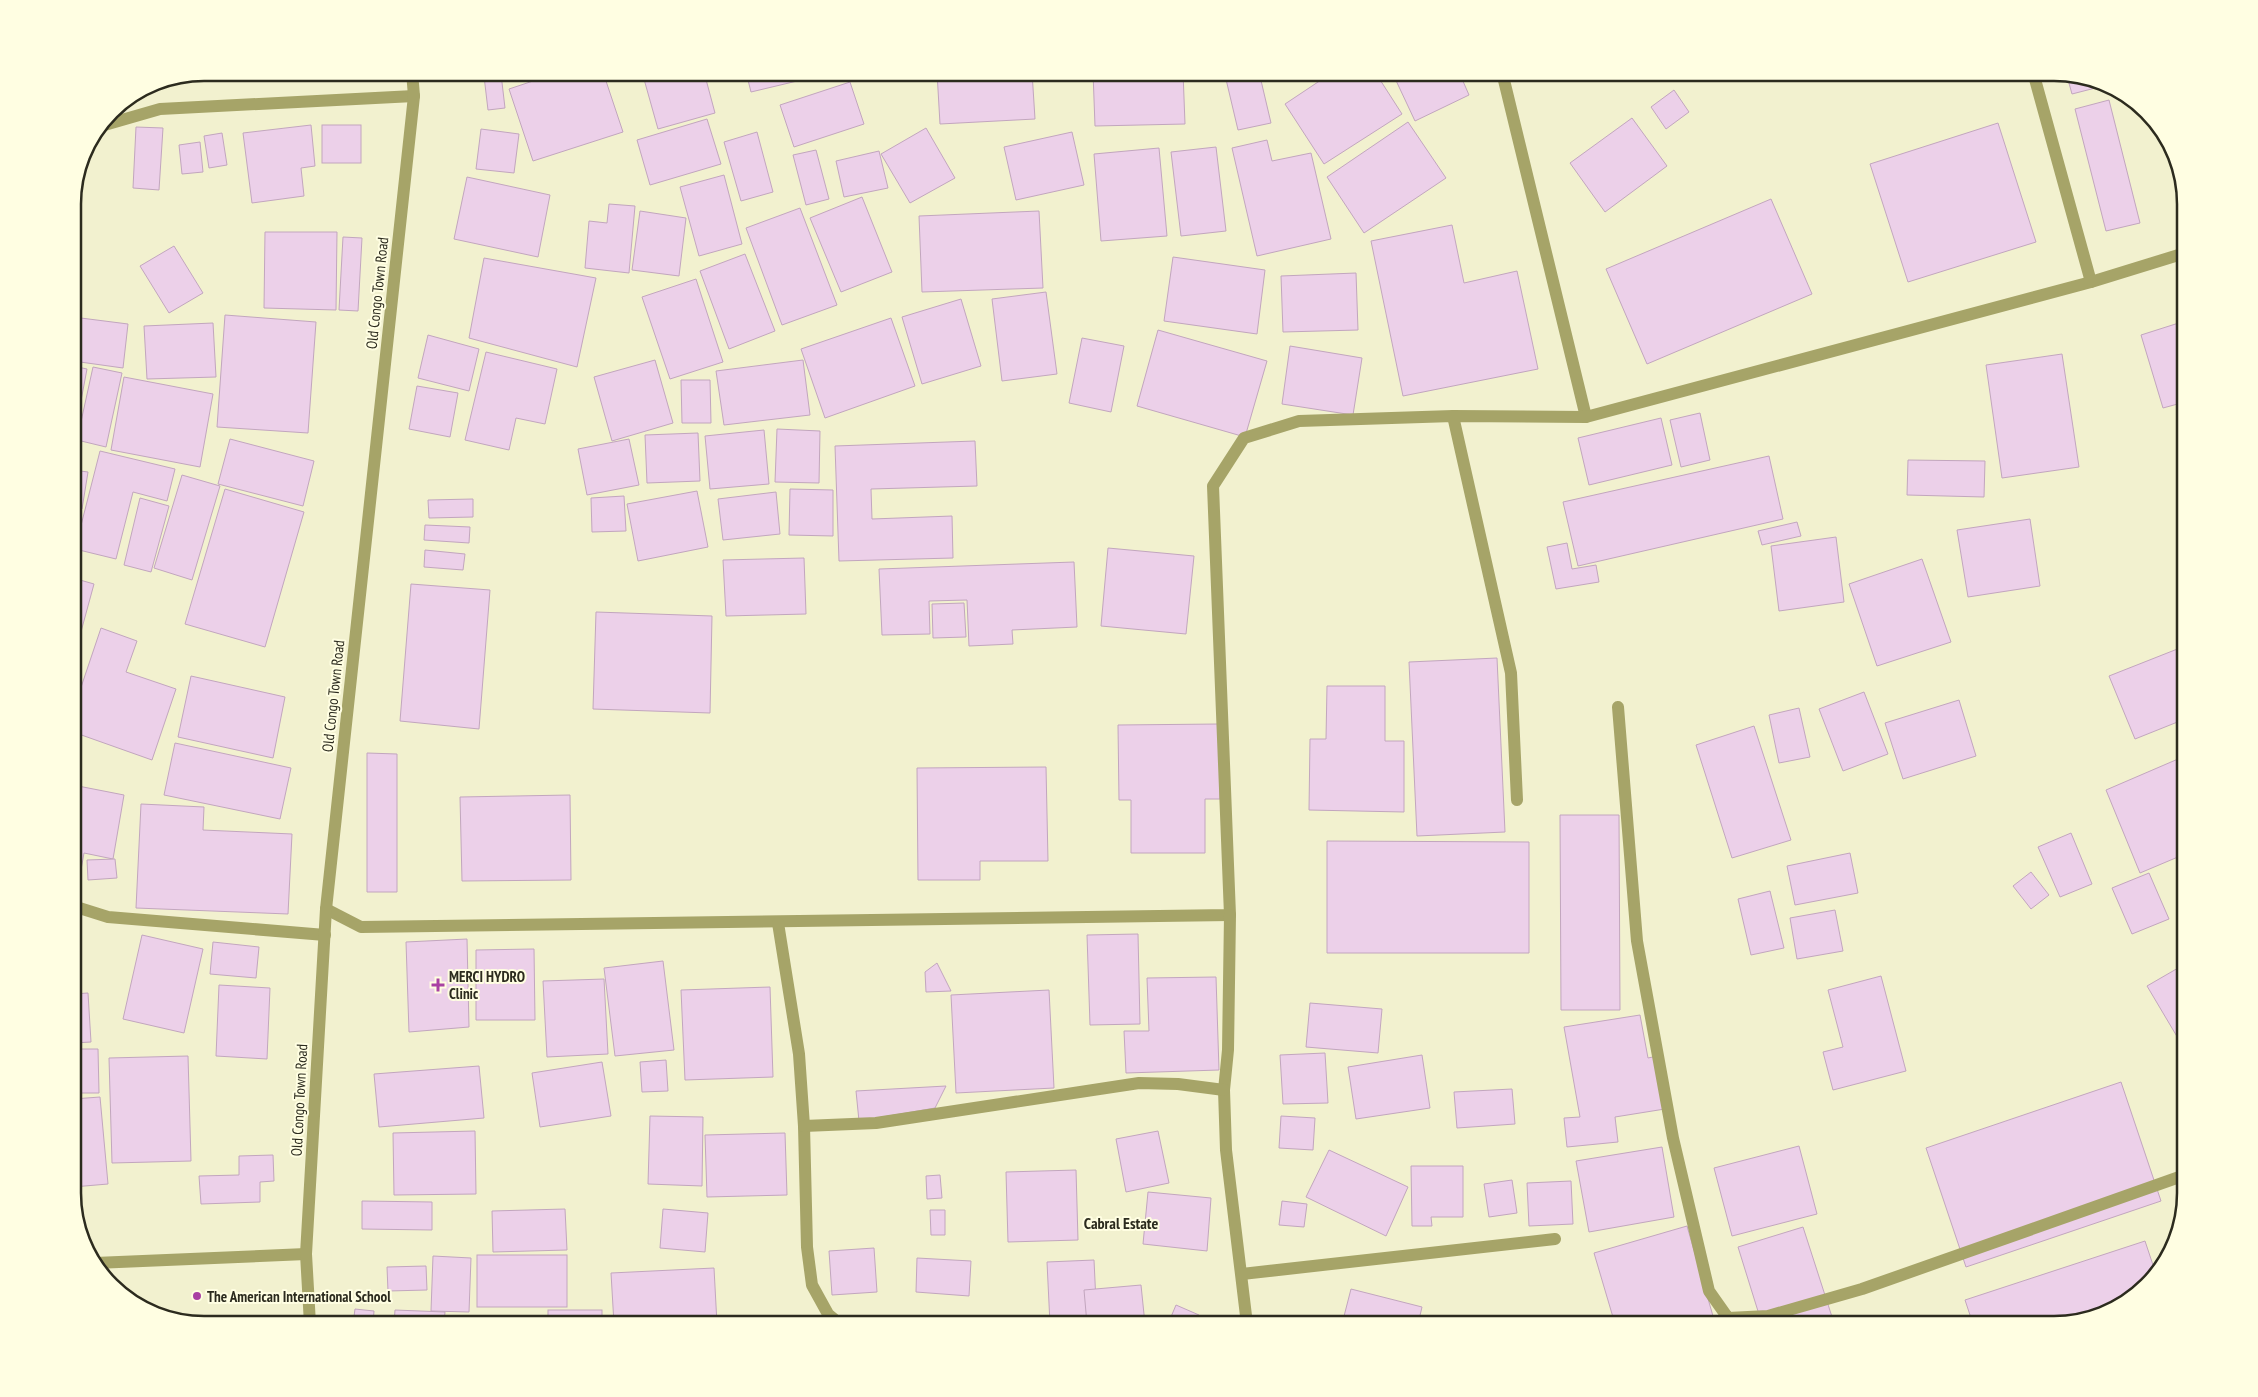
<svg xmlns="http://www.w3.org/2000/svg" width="2258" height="1397" font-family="'PT Sans Narrow',sans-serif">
<rect width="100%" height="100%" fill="#f2f1cf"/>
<g fill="#ecd0e9" stroke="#c2a6be">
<polygon points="343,72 378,72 344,79"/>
<polygon points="560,72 603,72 623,132 533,161 509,89"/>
<polygon points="642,72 704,72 715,113 658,129"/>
<polygon points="746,72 835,72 751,92"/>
<polygon points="937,72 1032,72 1035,119 940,124"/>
<polygon points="1093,72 1183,72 1185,124 1095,126"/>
<polygon points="1236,72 1259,72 1271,123 1238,130 1225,75"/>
<polygon points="1333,72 1375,72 1402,114 1324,164 1285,104"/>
<polygon points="1392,72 1459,72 1469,95 1415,121"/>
<polygon points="501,74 505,108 488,110 484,76"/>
<polygon points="2067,76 2103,86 2072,94"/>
<polygon points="850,82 864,124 794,147 780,105"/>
<polygon points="1674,90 1689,112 1666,129 1651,107"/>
<polygon points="2109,100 2140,223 2106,231 2075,109"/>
<polygon points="1632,118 1667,166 1605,212 1570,163"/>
<polygon points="707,119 721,164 650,185 637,140"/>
<polygon points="1408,122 1446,178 1364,233 1327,177"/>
<polygon points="1998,123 2036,242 1908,282 1870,164"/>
<polygon points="311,125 315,166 301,168 304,196 252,203 243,133"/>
<rect x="322" y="125" width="39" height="38"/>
<polygon points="136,127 163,128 159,190 133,188"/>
<polygon points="926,128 955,178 910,203 881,154"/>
<polygon points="481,129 519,134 514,173 476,169"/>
<polygon points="757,132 773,192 741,201 724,142"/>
<polygon points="1072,132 1084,185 1016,200 1004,147"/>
<polygon points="222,133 227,165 209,168 204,136"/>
<polygon points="1267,140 1272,161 1311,153 1331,239 1257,256 1232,148"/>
<polygon points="200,142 203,172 182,174 179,145"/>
<polygon points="1216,147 1226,231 1181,236 1171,152"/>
<polygon points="1159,148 1167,236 1101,241 1094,154"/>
<polygon points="816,150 829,199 806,205 793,155"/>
<polygon points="879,151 888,188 844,197 836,161"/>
<polygon points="724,175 742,244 699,256 680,187"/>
<polygon points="467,177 550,195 538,257 454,239"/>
<polygon points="862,197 892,272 841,292 810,218"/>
<polygon points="1771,199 1812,294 1647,364 1606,269"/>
<polygon points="609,204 635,206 629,273 585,268 589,221 607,223"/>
<polygon points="800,208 837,305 782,325 746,228"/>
<polygon points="640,211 686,218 679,276 632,270"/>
<polygon points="1039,211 1043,288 922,292 919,216"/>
<polygon points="1452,225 1464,283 1517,271 1538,369 1403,396 1371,241"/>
<polygon points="265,232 337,232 336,310 264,308"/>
<polygon points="343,237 362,238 358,311 339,310"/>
<polygon points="174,246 203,293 169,313 140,266"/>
<polygon points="745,254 775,331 729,349 700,271"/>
<polygon points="1173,257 1265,270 1257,334 1164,321"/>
<polygon points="484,258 596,278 577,367 469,338"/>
<polygon points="1356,273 1358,330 1283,332 1281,276"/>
<polygon points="696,279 723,362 670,379 642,297"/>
<polygon points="1046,292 1057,374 1002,381 992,299"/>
<polygon points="961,299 981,366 922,384 902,317"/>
<polygon points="225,315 316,322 308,433 217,427"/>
<polygon points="73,317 128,324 123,368 73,361"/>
<polygon points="891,318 915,386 825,418 801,349"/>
<polygon points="2185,321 2185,402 2163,408 2141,335"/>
<polygon points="213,323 216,377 147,379 144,326"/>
<polygon points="1158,330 1267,361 1245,437 1137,406"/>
<polygon points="428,335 479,349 469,391 418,378"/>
<polygon points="1082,338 1124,346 1111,412 1069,403"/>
<polygon points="1290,346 1362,358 1353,415 1282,404"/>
<polygon points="486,352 557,369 545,424 516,418 509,450 465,440"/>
<polygon points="2062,354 2079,467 2002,478 1986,365"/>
<polygon points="655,360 673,423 612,441 594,377"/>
<polygon points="803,360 810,415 724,425 716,371"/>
<polygon points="73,366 87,369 73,443"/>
<polygon points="93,367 122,373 106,447 77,440"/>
<polygon points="124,377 213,394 200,467 111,450"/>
<polygon points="681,380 710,380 711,423 682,423"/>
<polygon points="417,386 458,393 450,437 409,429"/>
<polygon points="1700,413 1710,460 1681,467 1670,420"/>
<polygon points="1661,418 1672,465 1589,485 1578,438"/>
<polygon points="777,429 820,431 819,483 775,482"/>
<polygon points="764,430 769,484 710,489 705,436"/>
<polygon points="698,433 700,481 647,483 645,435"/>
<polygon points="230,439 314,461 303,506 218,484"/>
<polygon points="629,439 639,485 587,495 578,449"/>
<polygon points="975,441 977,486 871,489 872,519 952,516 953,558 839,561 835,446"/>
<polygon points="100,451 175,469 167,501 133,492 116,559 75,549"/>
<polygon points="1769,456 1783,519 1578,566 1563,502"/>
<polygon points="1908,460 1985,461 1984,497 1907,495"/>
<polygon points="73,470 88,472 82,509 73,507"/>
<polygon points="182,475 220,486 192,580 154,568"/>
<polygon points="225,489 304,512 265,647 185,624"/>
<polygon points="790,489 833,490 833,536 789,535"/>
<polygon points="697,491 708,547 638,561 627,504"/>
<polygon points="776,492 780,534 723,540 718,499"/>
<polygon points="624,496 626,531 592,532 591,498"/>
<polygon points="140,498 169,506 151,572 124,565"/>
<polygon points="473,499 473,517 429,518 428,500"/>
<polygon points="2030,519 2040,586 1968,597 1957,530"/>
<polygon points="1797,522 1801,536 1762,545 1758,531"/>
<polygon points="425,525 470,527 469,543 424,540"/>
<polygon points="1836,537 1844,602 1779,611 1771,546"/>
<polygon points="1567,543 1572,569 1596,565 1599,582 1556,589 1547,547"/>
<polygon points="1108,548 1194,556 1186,634 1101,626"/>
<polygon points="425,550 465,554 463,570 424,567"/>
<polygon points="804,558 806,614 726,616 723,560"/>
<polygon points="1922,559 1951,642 1877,666 1849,584"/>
<polygon points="1074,562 1077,627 1012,630 1013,644 969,646 967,600 929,601 930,634 882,635 879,569"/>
<polygon points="73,578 94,584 73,661"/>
<polygon points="411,584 490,590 479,729 400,721"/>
<polygon points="964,603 966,637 933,638 932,604"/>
<polygon points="596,612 712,616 710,713 593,709"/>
<polygon points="101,628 137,641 126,672 176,689 152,760 73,732 73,711"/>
<polygon points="2185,646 2185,719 2135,739 2109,676"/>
<polygon points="1497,658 1505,832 1417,836 1409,662"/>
<polygon points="191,676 285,697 273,758 178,737"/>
<polygon points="1327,686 1385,686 1385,741 1404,741 1404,812 1309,810 1310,739 1326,739"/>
<polygon points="1864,692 1888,754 1843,771 1819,709"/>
<polygon points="1959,700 1976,756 1903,779 1885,723"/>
<polygon points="1799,708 1810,757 1779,763 1769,715"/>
<polygon points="1219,724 1220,799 1205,799 1205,853 1131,853 1131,800 1119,800 1118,725"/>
<polygon points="1754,726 1791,840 1732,858 1696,745"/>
<polygon points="175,743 291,768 280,819 164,795"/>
<polygon points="367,753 397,754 397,892 367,892"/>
<polygon points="2185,756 2185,854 2140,873 2106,790"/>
<polygon points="1046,767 1048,861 980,861 980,880 918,880 917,768"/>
<polygon points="73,785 124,795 113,859 84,853 78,887 73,886 73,835 75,824 73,823"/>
<polygon points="570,795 571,880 462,881 460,797"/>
<polygon points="141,804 204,807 203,830 292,834 288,914 136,908"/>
<polygon points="1560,815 1619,815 1620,1010 1561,1010"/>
<polygon points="2071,833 2092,884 2060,897 2038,847"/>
<polygon points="1327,841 1529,842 1529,953 1327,953"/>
<polygon points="1850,853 1858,893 1795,905 1787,866"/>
<polygon points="115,859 117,878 88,880 87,860"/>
<polygon points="2031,872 2049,895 2031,909 2013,886"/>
<polygon points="2149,873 2169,919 2132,934 2112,888"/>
<polygon points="1770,891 1784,948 1751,955 1738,899"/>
<polygon points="1835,910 1843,951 1797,959 1790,918"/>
<polygon points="1138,934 1140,1024 1090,1025 1087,935"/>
<polygon points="142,935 203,949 184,1033 123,1019"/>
<polygon points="467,939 469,1027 409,1032 406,942"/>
<polygon points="213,942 259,947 256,978 210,974"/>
<polygon points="534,949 535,1020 476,1020 476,950"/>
<polygon points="663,961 674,1050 615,1056 604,968"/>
<polygon points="937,963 951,991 926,992 925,972"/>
<polygon points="2185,964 2185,1050 2147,986"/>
<polygon points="1881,976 1906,1071 1833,1090 1823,1052 1843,1047 1828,990"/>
<polygon points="1216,977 1219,1070 1126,1073 1124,1031 1149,1031 1147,978"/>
<polygon points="604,979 608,1054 547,1057 543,981"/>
<polygon points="219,985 270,988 267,1059 216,1056"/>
<polygon points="770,987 773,1077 685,1080 681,990"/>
<polygon points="1049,990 1054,1088 956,1093 951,995"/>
<polygon points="88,993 91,1042 73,1043 73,994"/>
<polygon points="1310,1003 1382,1009 1378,1053 1306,1047"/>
<polygon points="1640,1015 1648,1058 1662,1055 1671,1108 1615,1117 1618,1142 1567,1147 1564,1118 1580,1117 1564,1027"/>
<polygon points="73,1049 98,1049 99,1093 73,1093"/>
<polygon points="1325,1053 1328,1103 1283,1104 1280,1055"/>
<polygon points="1422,1055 1430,1108 1356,1119 1348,1067"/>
<polygon points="188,1056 191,1161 112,1163 109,1058"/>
<polygon points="666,1060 668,1091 642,1092 640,1062"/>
<polygon points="602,1062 611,1116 540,1127 532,1073"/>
<polygon points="479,1066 484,1118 379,1127 374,1074"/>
<polygon points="2121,1082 2161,1201 1966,1267 1926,1148"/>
<polygon points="946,1086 935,1108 859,1121 856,1091"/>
<polygon points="1512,1089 1515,1124 1457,1128 1454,1092"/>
<polygon points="100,1097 108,1184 73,1187 73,1099"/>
<polygon points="650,1116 703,1117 702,1186 648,1184"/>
<polygon points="1281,1116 1315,1118 1313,1150 1279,1148"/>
<polygon points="475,1131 476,1194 394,1195 393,1133"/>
<polygon points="1158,1131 1169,1183 1126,1192 1116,1139"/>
<polygon points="785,1133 787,1195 707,1197 705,1135"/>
<polygon points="1799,1146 1817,1214 1732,1236 1714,1168"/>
<polygon points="1662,1147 1674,1217 1589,1232 1576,1161"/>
<polygon points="1329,1150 1408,1187 1386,1236 1306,1197"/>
<polygon points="273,1155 274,1181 260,1182 260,1202 201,1204 199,1176 239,1175 239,1156"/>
<polygon points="1411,1166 1463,1166 1463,1217 1431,1217 1432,1226 1412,1226"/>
<polygon points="1076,1170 1078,1240 1008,1242 1006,1172"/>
<polygon points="940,1175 942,1198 927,1199 926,1176"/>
<polygon points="1512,1180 1517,1213 1489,1217 1484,1184"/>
<polygon points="1571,1181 1573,1224 1529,1226 1527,1183"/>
<polygon points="1148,1192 1211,1198 1207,1251 1143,1244"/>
<polygon points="362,1201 432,1202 432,1230 362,1229"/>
<polygon points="1282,1201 1307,1204 1304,1227 1279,1225"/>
<polygon points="565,1209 567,1250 493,1252 492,1211"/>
<polygon points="663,1209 708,1213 705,1252 660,1248"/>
<polygon points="930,1210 945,1210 945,1235 931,1235"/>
<polygon points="1687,1226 1715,1323 1709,1324 1615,1324 1594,1253"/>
<polygon points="1803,1227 1833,1320 1817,1324 1762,1324 1738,1247"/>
<polygon points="2145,1241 2155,1271 2119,1307 2054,1324 1973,1324 1965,1300"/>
<polygon points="874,1248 877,1292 832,1295 829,1251"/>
<rect x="477" y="1255" width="90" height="52"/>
<polygon points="433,1256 471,1258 469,1312 431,1311"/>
<polygon points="917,1258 971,1261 969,1296 916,1292"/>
<polygon points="1094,1260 1097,1323 1050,1324 1047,1262"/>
<polygon points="426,1266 427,1290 388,1291 387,1267"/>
<polygon points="714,1268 717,1324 614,1324 611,1273"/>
<polygon points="1141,1285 1145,1324 1087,1324 1084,1290"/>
<polygon points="1351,1289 1422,1307 1418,1324 1342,1324"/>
<polygon points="1176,1305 1199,1315 1195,1324 1168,1324"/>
<polygon points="355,1309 374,1311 373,1324 353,1324"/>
<polygon points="395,1310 445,1312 444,1324 394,1324"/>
<rect x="548" y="1310" width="54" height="14"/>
<polygon points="538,1317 538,1324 468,1324 468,1319"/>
<rect x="1451" y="1323" width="45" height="1"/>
</g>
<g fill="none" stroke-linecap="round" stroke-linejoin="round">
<g stroke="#a6a468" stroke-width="12">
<polyline points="1502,72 1586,417"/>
<polyline points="2033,72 2091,282"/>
<polyline points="101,126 160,109 414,96"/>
<polyline points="1453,416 1511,673 1517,800"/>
<polyline points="1618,707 1637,941 1673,1138 1709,1291 1728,1318 1768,1316 1862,1289 2185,1175"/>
<polyline points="73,906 108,917 325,935"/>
<polyline points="326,909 361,927 1230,915 1213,486 1244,438 1299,421 1453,416 1586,417 2091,282 2185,253"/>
<polyline points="1230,915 1228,1050 1224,1090 1226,1150 1247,1324"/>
<polyline points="778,923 799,1054 804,1126 807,1247 812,1285 828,1314 840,1324"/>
<polyline points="804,1126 876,1123 1139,1083 1178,1084 1224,1090"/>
<polyline points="95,1263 306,1254"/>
<polyline points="1242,1274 1555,1239"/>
<polyline points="310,1324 306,1254 326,909 414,96 412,72"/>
</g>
</g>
<g fill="#a941a3" stroke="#fffee2" stroke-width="2">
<path d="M435.5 977.5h5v5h5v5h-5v5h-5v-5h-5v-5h5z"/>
<circle cx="197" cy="1296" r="5"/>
</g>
<g text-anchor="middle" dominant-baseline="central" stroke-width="4" stroke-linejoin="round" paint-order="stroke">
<g font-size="15" fill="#2c2b1e" stroke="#fffee2">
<text transform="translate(377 293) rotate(-84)">Old Congo Town Road</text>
<text transform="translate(333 696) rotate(-84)">Old Congo Town Road</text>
<text transform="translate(299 1100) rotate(-87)">Old Congo Town Road</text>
</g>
<g font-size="15" font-weight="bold" fill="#2c2b1e" stroke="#fffee2" text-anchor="start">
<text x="449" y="976">MERCI HYDRO<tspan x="449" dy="17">Clinic</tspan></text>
<text x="207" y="1296">The American International School</text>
</g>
<g font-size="16" font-weight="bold" fill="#2c2b1e" stroke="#fffee2">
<text x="1121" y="1223">Cabral Estate</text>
</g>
</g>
<path d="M0 0H2258V1397H0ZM204 81H2054A123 123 0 0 1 2177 204V1193A123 123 0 0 1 2054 1316H204A123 123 0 0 1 81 1193V204A123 123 0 0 1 204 81Z" fill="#fffee2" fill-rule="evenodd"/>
<path fill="none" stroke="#2c2b1e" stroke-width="2.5" d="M204 81H2054A123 123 0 0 1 2177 204V1193A123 123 0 0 1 2054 1316H204A123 123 0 0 1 81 1193V204A123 123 0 0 1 204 81Z"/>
</svg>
